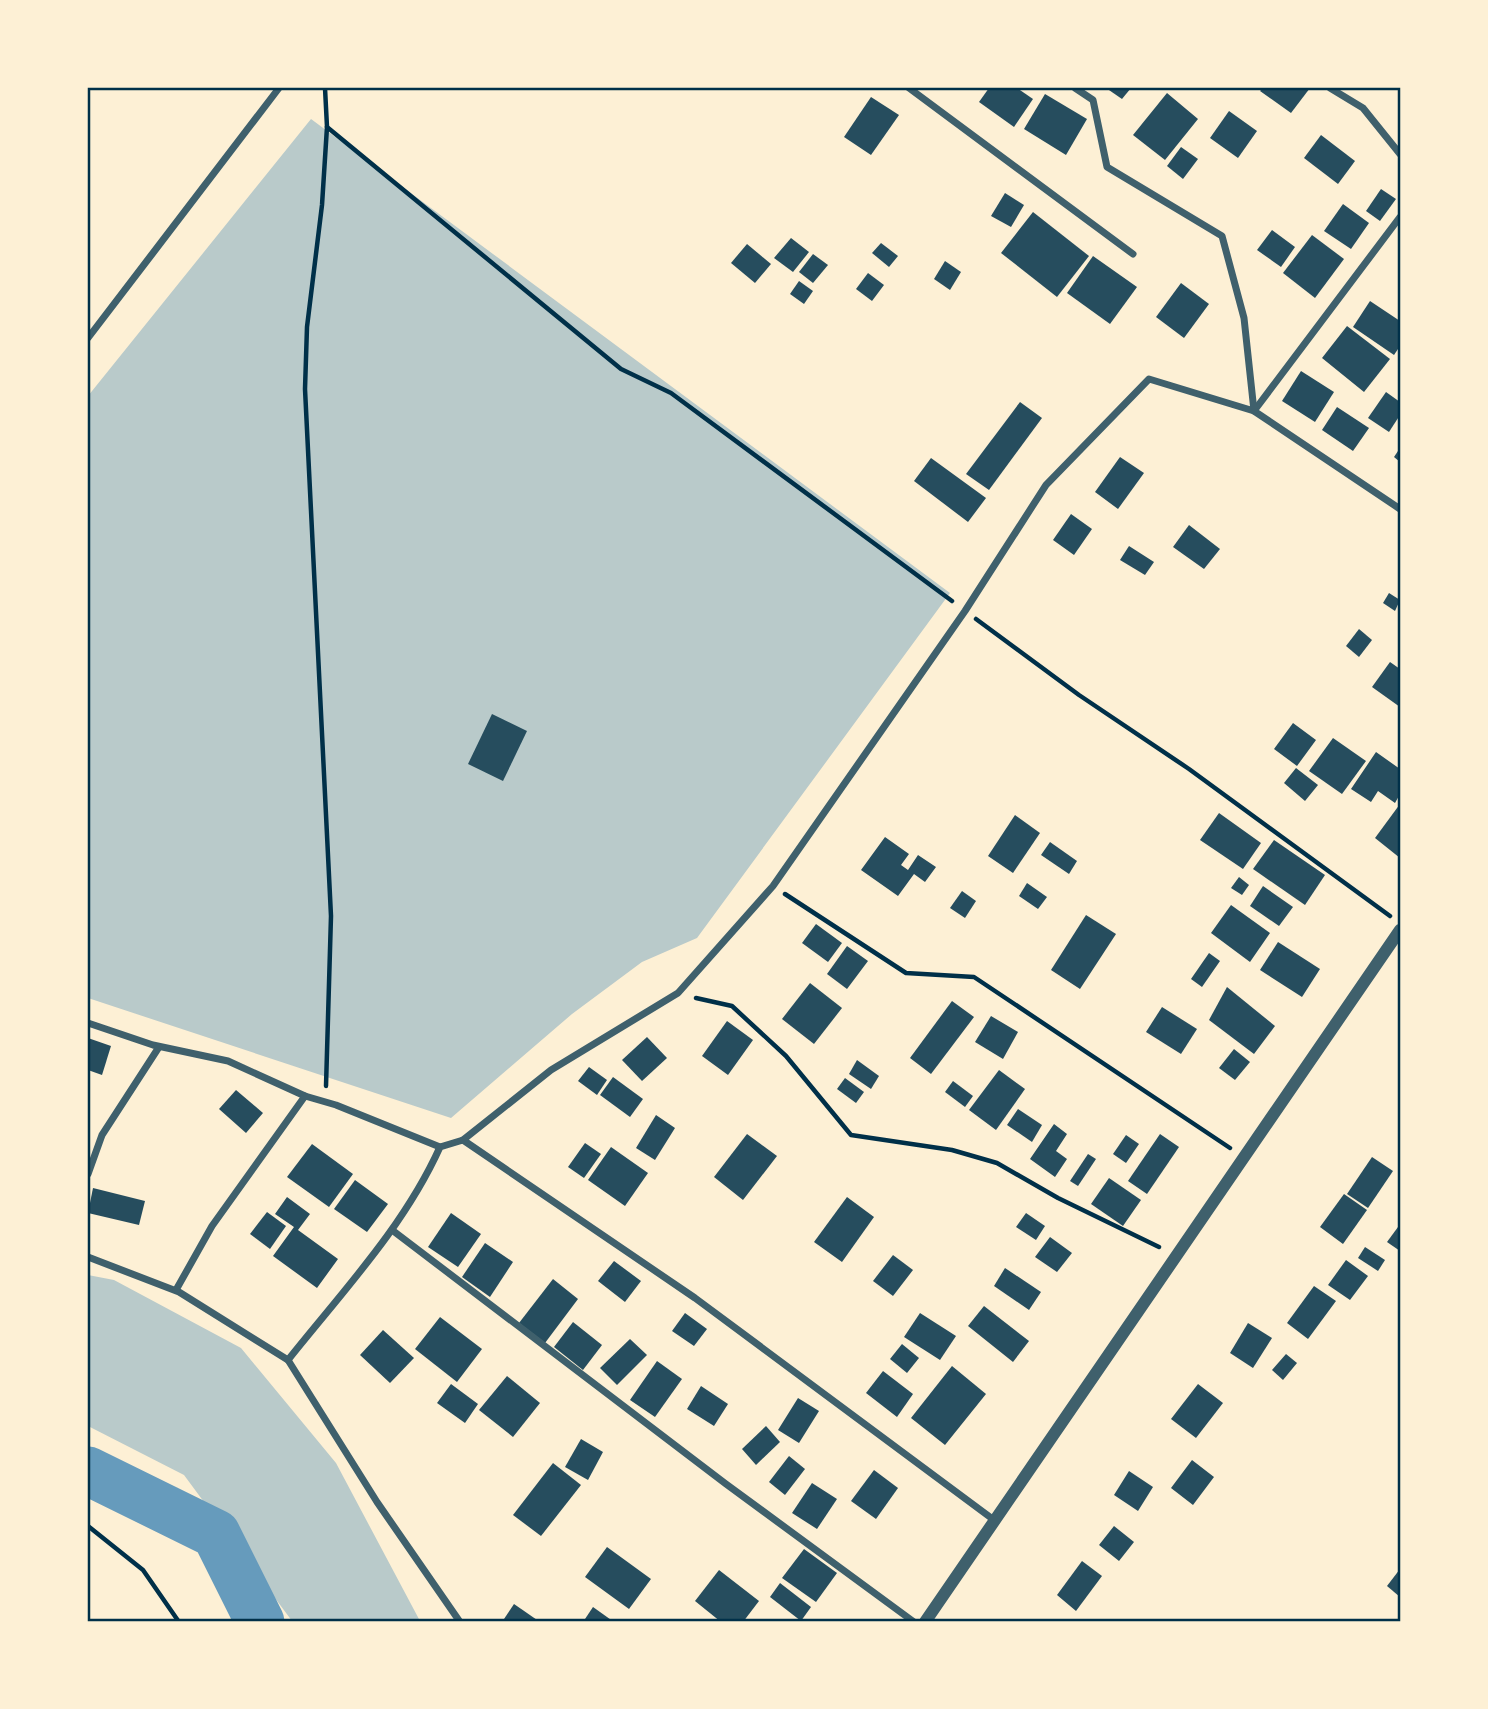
<svg xmlns="http://www.w3.org/2000/svg" width="1488" height="1709" font-family="'Titillium Web',sans-serif">
<rect width="100%" height="100%" fill="#fdf0d5"/>
<g fill="#b9caca">
<polygon points="311,119 950,593 697,938 642,962 572,1014 451,1118 88,998 88,396"/>
<polygon points="88,1275 114,1280 241,1348 336,1463 420,1621 292,1621 184,1475 88,1426"/>
</g>
<g fill="none" stroke-linecap="round" stroke-linejoin="round">
<polyline stroke="#669bbc" stroke-width="49" points="88,1471 216,1534 260,1622"/>
</g>
<g fill="#264d5e">
<polygon points="989,88 1017,88 1033,99 1014,127 979,102"/>
<polygon points="1106,88 1131,88 1122,99"/>
<polygon points="1263,88 1310,88 1291,113 1260,91"/>
<polygon points="1167,93 1198,119 1165,160 1133,135"/>
<polygon points="1045,94 1087,119 1066,155 1024,129"/>
<polygon points="871,97 899,115 871,155 844,137"/>
<polygon points="1229,111 1257,131 1238,158 1210,138"/>
<polygon points="1321,135 1355,161 1338,184 1304,158"/>
<polygon points="1181,147 1198,159 1183,179 1167,166"/>
<polygon points="1381,189 1396,199 1380,221 1366,211"/>
<polygon points="1005,193 1024,205 1011,227 991,216"/>
<polygon points="1343,204 1369,223 1351,249 1324,231"/>
<polygon points="1033,212 1089,256 1057,297 1001,253"/>
<polygon points="1272,230 1295,247 1281,267 1257,250"/>
<polygon points="1312,235 1344,259 1315,298 1283,273"/>
<polygon points="791,238 809,252 793,272 774,258"/>
<polygon points="881,243 898,256 889,267 872,253"/>
<polygon points="747,244 771,264 755,283 731,263"/>
<polygon points="813,254 828,265 813,283 799,272"/>
<polygon points="1093,256 1137,287 1110,324 1067,293"/>
<polygon points="945,261 961,272 950,290 934,279"/>
<polygon points="868,273 884,285 872,301 856,289"/>
<polygon points="799,281 813,291 804,304 790,294"/>
<polygon points="1181,283 1209,304 1184,338 1156,317"/>
<polygon points="1370,301 1400,321 1400,346 1394,355 1353,327"/>
<polygon points="1347,326 1390,359 1364,392 1322,358"/>
<polygon points="1301,371 1334,392 1315,422 1282,401"/>
<polygon points="1386,392 1400,402 1400,415 1389,432 1368,418"/>
<polygon points="1020,402 1042,418 989,490 966,474"/>
<polygon points="1337,407 1369,428 1353,451 1322,430"/>
<polygon points="1400,448 1400,462 1394,457"/>
<polygon points="1120,457 1144,473 1118,509 1095,492"/>
<polygon points="931,458 986,498 968,522 914,481"/>
<polygon points="1071,514 1092,529 1074,555 1053,540"/>
<polygon points="1189,525 1220,549 1204,569 1173,547"/>
<polygon points="1129,546 1154,562 1145,575 1120,560"/>
<polygon points="1389,593 1400,600 1395,611 1383,603"/>
<polygon points="1359,629 1372,640 1359,657 1346,646"/>
<polygon points="1390,662 1400,669 1400,707 1372,687"/>
<polygon points="492,714 527,731 503,781 468,764"/>
<polygon points="1293,723 1316,740 1297,766 1274,749"/>
<polygon points="1333,738 1366,761 1342,794 1309,771"/>
<polygon points="1376,752 1400,769 1400,794 1395,803 1378,791 1371,802 1351,789"/>
<polygon points="1296,768 1318,785 1305,801 1284,783"/>
<polygon points="1400,804 1400,858 1375,838"/>
<polygon points="1219,813 1261,843 1243,869 1200,840"/>
<polygon points="1015,815 1040,833 1013,873 988,856"/>
<polygon points="885,837 909,854 901,865 908,870 918,855 936,867 925,882 914,874 898,896 861,870"/>
<polygon points="1274,840 1325,875 1305,905 1253,869"/>
<polygon points="1050,842 1077,861 1069,874 1041,855"/>
<polygon points="1239,877 1249,885 1242,895 1231,888"/>
<polygon points="1027,883 1047,897 1038,909 1019,896"/>
<polygon points="1263,886 1293,907 1279,926 1250,906"/>
<polygon points="962,891 976,901 965,918 950,908"/>
<polygon points="1231,905 1270,933 1250,962 1211,933"/>
<polygon points="1086,915 1116,934 1080,989 1051,970"/>
<polygon points="816,924 842,943 828,962 802,943"/>
<polygon points="1278,942 1320,969 1302,997 1260,970"/>
<polygon points="847,946 868,961 847,989 827,974"/>
<polygon points="1209,953 1220,961 1202,987 1191,979"/>
<polygon points="810,983 842,1008 814,1044 782,1019"/>
<polygon points="1227,987 1275,1026 1254,1054 1209,1020"/>
<polygon points="952,1001 974,1017 931,1074 910,1058"/>
<polygon points="1162,1007 1197,1029 1181,1054 1146,1032"/>
<polygon points="991,1016 1018,1032 1003,1059 975,1042"/>
<polygon points="727,1021 753,1040 728,1075 702,1056"/>
<polygon points="647,1037 667,1058 642,1081 622,1060"/>
<polygon points="88,1038 111,1046 102,1075 88,1070"/>
<polygon points="1234,1049 1250,1062 1235,1080 1219,1068"/>
<polygon points="857,1060 879,1076 871,1089 849,1074"/>
<polygon points="589,1067 607,1080 597,1095 578,1081"/>
<polygon points="999,1070 1025,1089 996,1130 969,1110"/>
<polygon points="613,1077 643,1099 630,1117 600,1095"/>
<polygon points="845,1078 864,1092 856,1103 837,1089"/>
<polygon points="953,1081 973,1096 965,1107 945,1092"/>
<polygon points="236,1090 263,1113 246,1133 219,1109"/>
<polygon points="1018,1109 1042,1125 1032,1142 1007,1125"/>
<polygon points="656,1115 675,1128 655,1160 636,1148"/>
<polygon points="1054,1124 1067,1134 1056,1151 1067,1159 1055,1177 1030,1159"/>
<polygon points="747,1134 777,1156 743,1200 714,1177"/>
<polygon points="1160,1134 1179,1147 1147,1194 1128,1181"/>
<polygon points="1126,1135 1139,1144 1126,1163 1113,1154"/>
<polygon points="585,1143 601,1154 584,1178 568,1167"/>
<polygon points="312,1144 353,1174 329,1207 287,1177"/>
<polygon points="611,1147 648,1173 625,1206 588,1180"/>
<polygon points="1088,1154 1096,1159 1078,1186 1070,1181"/>
<polygon points="1372,1157 1393,1171 1368,1208 1347,1194"/>
<polygon points="1109,1178 1141,1200 1123,1226 1091,1204"/>
<polygon points="355,1180 388,1204 367,1232 334,1209"/>
<polygon points="93,1188 145,1201 139,1225 88,1213"/>
<polygon points="1344,1194 1367,1210 1343,1244 1320,1227"/>
<polygon points="287,1197 310,1214 298,1230 338,1259 317,1288 273,1256 294,1227 275,1214"/>
<polygon points="847,1197 874,1217 842,1262 814,1242"/>
<polygon points="267,1212 286,1226 270,1249 250,1234"/>
<polygon points="451,1213 481,1234 458,1267 428,1247"/>
<polygon points="1026,1213 1045,1226 1036,1240 1016,1227"/>
<polygon points="1398,1227 1400,1229 1400,1251 1387,1242"/>
<polygon points="1050,1237 1072,1253 1057,1272 1035,1257"/>
<polygon points="485,1243 513,1262 490,1297 462,1277"/>
<polygon points="1365,1247 1385,1260 1378,1271 1358,1258"/>
<polygon points="893,1255 913,1270 893,1296 873,1281"/>
<polygon points="1346,1260 1368,1276 1350,1300 1328,1285"/>
<polygon points="614,1261 641,1281 625,1302 598,1281"/>
<polygon points="1005,1268 1041,1292 1029,1310 994,1286"/>
<polygon points="553,1279 578,1299 545,1343 519,1323"/>
<polygon points="1314,1286 1336,1301 1308,1339 1287,1323"/>
<polygon points="984,1306 1029,1341 1013,1362 968,1326"/>
<polygon points="685,1313 707,1329 694,1346 672,1331"/>
<polygon points="920,1313 956,1336 940,1360 904,1337"/>
<polygon points="440,1317 482,1349 457,1382 415,1349"/>
<polygon points="573,1322 602,1345 583,1370 554,1347"/>
<polygon points="1248,1323 1272,1338 1253,1368 1230,1353"/>
<polygon points="383,1330 414,1358 390,1383 360,1355"/>
<polygon points="630,1339 647,1355 617,1385 600,1368"/>
<polygon points="902,1344 919,1358 907,1373 890,1359"/>
<polygon points="1286,1354 1297,1363 1283,1380 1272,1370"/>
<polygon points="657,1361 682,1379 655,1417 630,1400"/>
<polygon points="952,1366 986,1394 945,1445 911,1418"/>
<polygon points="883,1371 913,1394 897,1417 866,1393"/>
<polygon points="507,1376 540,1403 513,1437 479,1410"/>
<polygon points="451,1384 478,1404 465,1423 437,1403"/>
<polygon points="1198,1384 1223,1403 1196,1438 1171,1419"/>
<polygon points="701,1386 728,1404 714,1426 687,1409"/>
<polygon points="798,1398 819,1411 799,1443 778,1430"/>
<polygon points="766,1426 780,1442 756,1465 742,1449"/>
<polygon points="581,1439 603,1452 588,1480 565,1467"/>
<polygon points="789,1456 805,1469 785,1495 769,1482"/>
<polygon points="1192,1460 1214,1477 1193,1505 1171,1488"/>
<polygon points="553,1463 581,1485 541,1536 513,1515"/>
<polygon points="874,1470 898,1488 876,1519 851,1501"/>
<polygon points="1129,1471 1153,1487 1138,1511 1114,1495"/>
<polygon points="812,1483 837,1499 817,1529 792,1513"/>
<polygon points="1114,1526 1134,1542 1119,1561 1099,1545"/>
<polygon points="607,1547 651,1579 629,1609 585,1577"/>
<polygon points="804,1549 837,1573 816,1602 782,1578"/>
<polygon points="1082,1561 1102,1576 1076,1611 1057,1595"/>
<polygon points="1400,1569 1400,1597 1387,1586"/>
<polygon points="719,1570 759,1601 743,1622 721,1622 695,1601"/>
<polygon points="780,1583 811,1607 801,1621 770,1597"/>
<polygon points="514,1604 540,1622 502,1622"/>
<polygon points="593,1607 614,1622 583,1622"/>
</g>
<g fill="none" stroke-linecap="round" stroke-linejoin="round">
<g stroke="#003049" stroke-width="4.5">
<polyline points="325,88 327,127 322,205 307,327 305,389 331,916 326,1086"/>
<polyline points="327,127 621,369 671,393 952,601"/>
<polyline points="976,619 1079,695 1189,769 1390,916"/>
<polyline points="785,894 906,973 974,977 1230,1148"/>
<polyline points="696,998 732,1006 786,1056 851,1135 952,1150 997,1163 1058,1198 1159,1247"/>
<polyline points="88,1526 143,1570 179,1622"/>
</g>
<g stroke="#3f606c" stroke-width="7">
<polyline points="909,88 1133,254"/>
<polyline points="1330,88 1363,108 1400,154"/>
<polyline points="1400,217 1254,411 1400,509"/>
<polyline points="88,338 279,88"/>
<polyline points="88,1023 153,1045 228,1061 305,1096"/>
<polyline points="88,1174 102,1135 159,1047"/>
<polyline points="392,1230 726,1484 914,1622"/>
<polyline points="88,1257 179,1292 288,1360 377,1502 460,1622"/>
<polyline points="176,1290 212,1226 305,1096 336,1105 440,1147"/>
<path d="M288,1360C342,1292 404,1227 440,1147L463,1140"/>
<polyline points="994,1520 695,1298 463,1140 551,1070 678,993 773,886 965,611 1046,485 1149,379 1254,411 1244,318 1222,236 1107,167 1093,100 1075,88"/>
</g>
<polyline stroke="#3f606c" stroke-width="12" points="925,1622 1400,930"/>
</g>
<rect width="1488" height="1709" fill="none" stroke="#fdf0d5" stroke-width="178"/>
<rect x="89" y="89" width="1310" height="1531" fill="none" stroke="#003049" stroke-width="2.5"/>
</svg>
